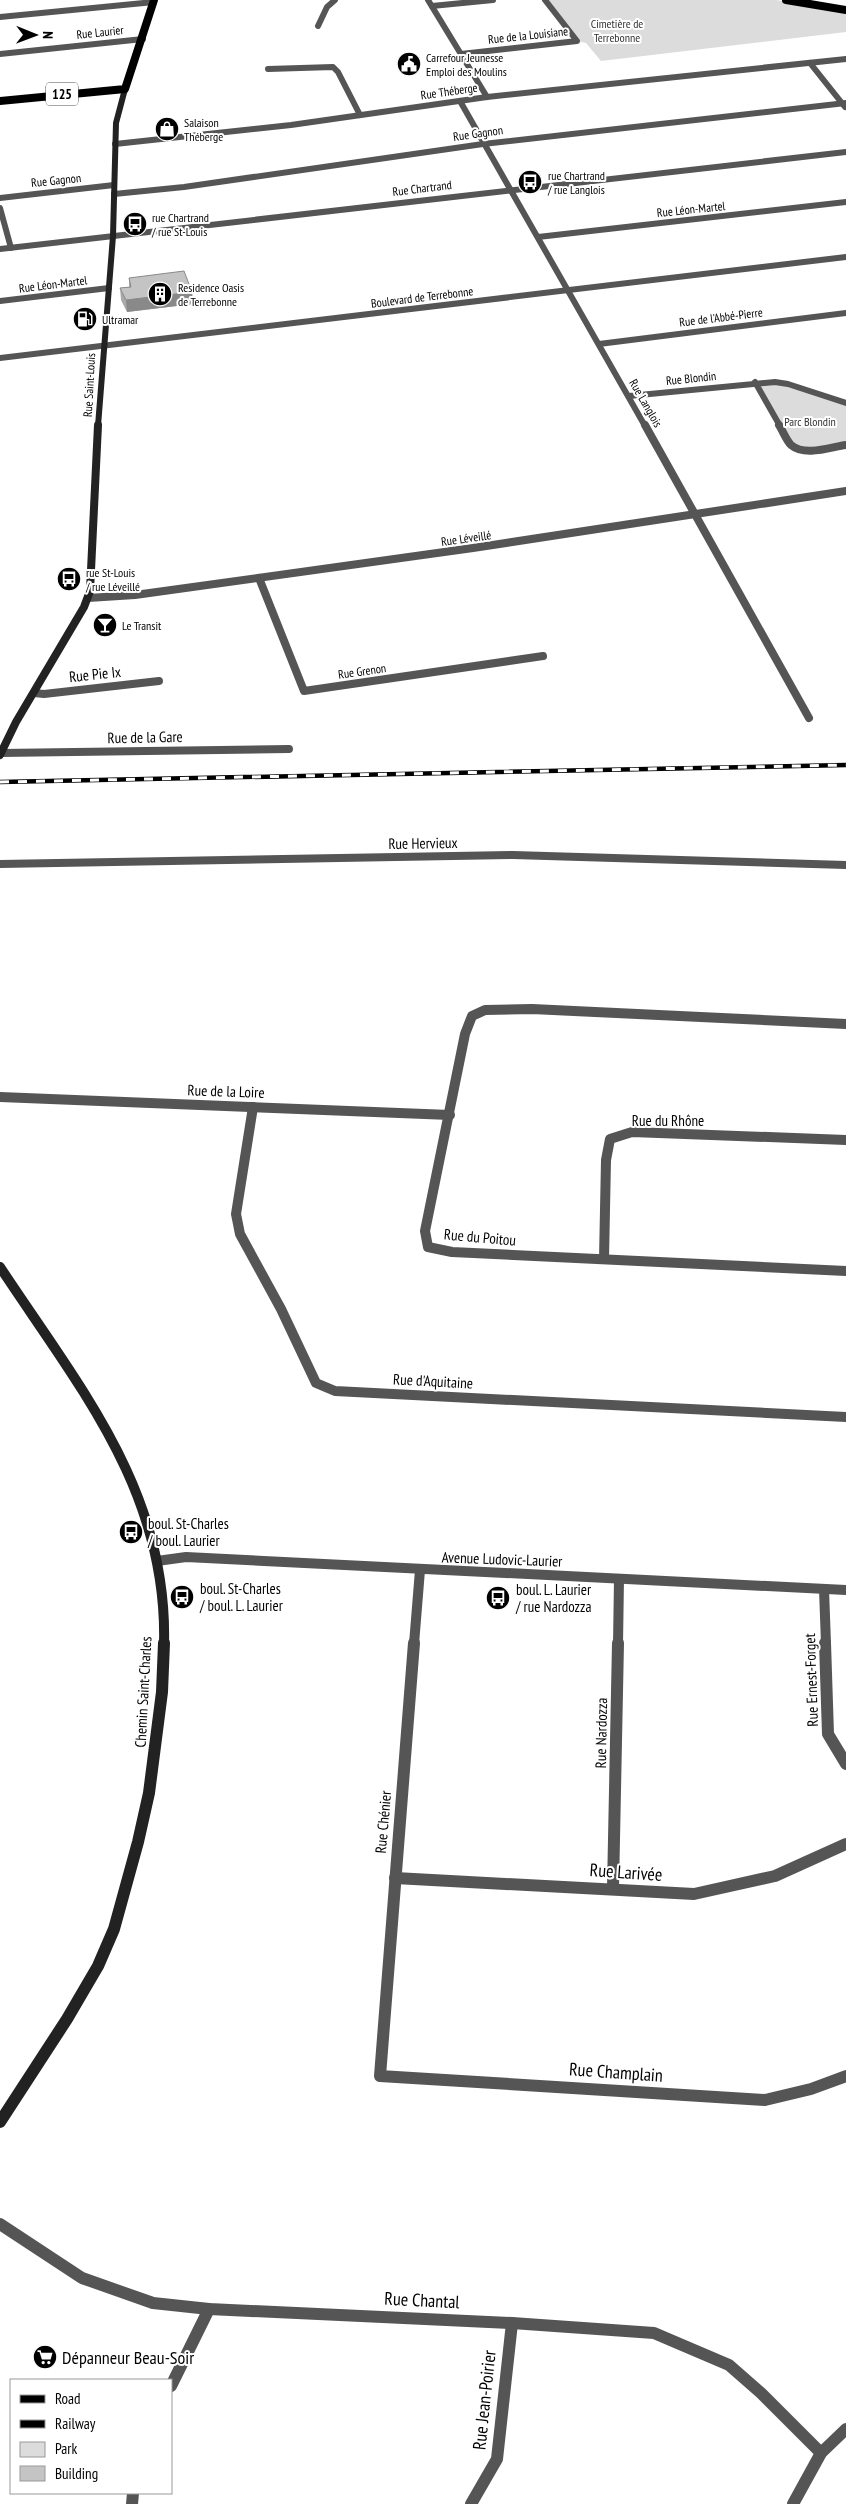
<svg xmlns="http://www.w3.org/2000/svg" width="846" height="2504" font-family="'PT Sans Narrow',sans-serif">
<rect width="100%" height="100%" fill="#fff"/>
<g fill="#dcdcdc">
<polygon points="545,0 776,0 846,11 846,32 601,61 586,43 577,41"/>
<polygon points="755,382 775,382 846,403 846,445 794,448"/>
</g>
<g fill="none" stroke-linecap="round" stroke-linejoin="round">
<g stroke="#555" stroke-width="6">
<polyline points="428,0 487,97"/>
<polyline points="432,6 493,0"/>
<polyline points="0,17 154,2"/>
<polyline points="318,26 327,7 335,0"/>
<polyline points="0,54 143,39"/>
<polyline points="461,54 577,41 545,0"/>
<polyline points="810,63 845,107"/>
<polyline points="268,69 333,67 338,72 360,115"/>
<polyline points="460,101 645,426"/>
<polyline points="115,144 291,125 487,97 846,59"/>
<polyline points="114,194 184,187 483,144 846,103"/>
<polyline points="0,198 114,185"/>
<polyline points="0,208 11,248"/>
<polyline points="538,237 846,202"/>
<polyline points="0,249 846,152"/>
<polyline points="0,301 109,288"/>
<polyline points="599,344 846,313"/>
<polyline points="0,358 846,257"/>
<polyline points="755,382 780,426"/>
<polyline points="629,396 775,382 788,384 846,403"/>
</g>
<g stroke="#555" stroke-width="8">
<polyline points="645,425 809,718"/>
<path d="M779,425C783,431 786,440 791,445C805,457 831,447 846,445"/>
<polyline points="259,578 304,691 543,656"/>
<polyline points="88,598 135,595 473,548 846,491"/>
<polyline points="34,693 44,694 159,681"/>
<polyline points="1,753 289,749"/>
<polyline points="0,864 513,855 846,865"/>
</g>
<g stroke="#555" stroke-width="10">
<polyline points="846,1024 532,1009 485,1010 472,1016 465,1034 425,1231 428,1247 452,1252 846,1271"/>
<polyline points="0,1097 450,1115"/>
<polyline points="253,1107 236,1214 240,1234 281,1309 316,1383 335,1391 846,1417"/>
<polyline points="604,1259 606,1160 610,1139 632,1132 846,1140"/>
<polyline points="157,1561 186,1557 846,1590"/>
<polyline points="824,1589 826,1644"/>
<polyline points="414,1644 420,1570"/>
<polyline points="618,1644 619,1579"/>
</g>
<g stroke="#555" stroke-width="12">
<polyline points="414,1643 380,2076 765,2100 811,2089 846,2076"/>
<polyline points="825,1643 828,1734 846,1764"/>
<polyline points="395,1878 694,1894 775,1876 846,1844"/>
<polyline points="613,1888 618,1643"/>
<polyline points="0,2224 82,2278 153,2303 209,2309 512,2323 654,2333 729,2365 761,2393 821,2453"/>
<polyline points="171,2386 209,2309"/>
<polyline points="132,2504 133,2493"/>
<polyline points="471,2504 497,2459 512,2323"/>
<polyline points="793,2504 821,2453 846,2429"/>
</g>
<polyline stroke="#222" stroke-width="6" points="98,426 113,236 116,123 125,89"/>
<polyline stroke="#222" stroke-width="8" points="0,755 16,722 84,607 90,591 98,425"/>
<path stroke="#222" stroke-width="10" d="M0,1267C79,1387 168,1491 164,1644"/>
<polyline stroke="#222" stroke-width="12" points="0,2122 67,2019 98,1966 114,1929 138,1842 149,1793 162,1692 164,1643"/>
<g stroke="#000" stroke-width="8">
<polyline points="786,0 846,10"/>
<polyline points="0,101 125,89 154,0"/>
</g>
<g stroke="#000" stroke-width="4.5">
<polyline id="rail" points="0,782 846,765"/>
</g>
<use href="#rail" stroke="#fff" stroke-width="3" stroke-dasharray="9" stroke-linecap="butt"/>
</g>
<polygon fill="#a9a9a9" points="129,278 192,292 193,304 127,312 121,300 120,288 129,287"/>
<polygon fill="#898989" points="192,292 193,304 127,312 126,300"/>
<polygon fill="#c4c4c4" stroke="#898989" points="184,271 192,292 126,300 120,288 131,287 129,278"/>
<defs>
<g id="civic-disc" transform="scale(1.25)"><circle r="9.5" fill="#000" stroke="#fff"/><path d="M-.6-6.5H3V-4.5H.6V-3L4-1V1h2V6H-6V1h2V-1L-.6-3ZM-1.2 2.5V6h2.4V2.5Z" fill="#fff"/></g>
<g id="shop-disc" transform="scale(1.25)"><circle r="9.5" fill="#000" stroke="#fff"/><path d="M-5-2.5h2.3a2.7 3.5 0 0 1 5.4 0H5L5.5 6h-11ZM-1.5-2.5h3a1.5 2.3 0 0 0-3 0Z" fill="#fff"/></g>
<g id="bus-disc" transform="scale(1.25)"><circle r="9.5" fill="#000" stroke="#fff"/><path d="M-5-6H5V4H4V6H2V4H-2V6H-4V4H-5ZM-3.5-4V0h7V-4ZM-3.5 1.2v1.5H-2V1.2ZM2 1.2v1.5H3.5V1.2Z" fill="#fff"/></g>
<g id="building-disc" transform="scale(1.25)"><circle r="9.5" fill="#000" stroke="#fff"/><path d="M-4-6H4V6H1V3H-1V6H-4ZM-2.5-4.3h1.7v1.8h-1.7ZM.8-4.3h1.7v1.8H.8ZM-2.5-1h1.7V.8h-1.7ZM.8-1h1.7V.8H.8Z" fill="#fff"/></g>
<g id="fuel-disc" transform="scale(1.25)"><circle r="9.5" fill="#000" stroke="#fff"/><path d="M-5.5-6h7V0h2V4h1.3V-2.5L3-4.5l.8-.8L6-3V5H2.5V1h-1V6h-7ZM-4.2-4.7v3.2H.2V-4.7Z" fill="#fff"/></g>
<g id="bar-disc" transform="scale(1.25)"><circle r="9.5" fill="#000" stroke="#fff"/><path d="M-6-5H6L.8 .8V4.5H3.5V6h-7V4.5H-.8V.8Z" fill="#fff"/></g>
<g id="supermarket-disc" transform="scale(1.25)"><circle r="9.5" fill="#000" stroke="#fff"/><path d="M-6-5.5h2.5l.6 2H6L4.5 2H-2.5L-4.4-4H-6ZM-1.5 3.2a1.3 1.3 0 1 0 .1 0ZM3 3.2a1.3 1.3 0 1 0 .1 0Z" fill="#fff"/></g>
</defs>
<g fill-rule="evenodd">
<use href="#civic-disc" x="409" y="64"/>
<use href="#shop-disc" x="167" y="129"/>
<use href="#bus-disc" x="530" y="182"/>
<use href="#bus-disc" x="135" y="224"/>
<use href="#building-disc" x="160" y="294"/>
<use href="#fuel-disc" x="85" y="319"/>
<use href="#bus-disc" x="69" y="579"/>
<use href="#bar-disc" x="105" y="625"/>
<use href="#bus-disc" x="131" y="1532"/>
<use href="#bus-disc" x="182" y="1597"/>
<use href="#bus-disc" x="498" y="1598"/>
<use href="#supermarket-disc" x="45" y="2357"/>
</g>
<g text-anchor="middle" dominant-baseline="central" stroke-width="4" stroke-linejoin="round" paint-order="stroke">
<g font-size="12" fill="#333" stroke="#fff">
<text x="617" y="23">Cimetière de<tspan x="617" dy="14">Terrebonne</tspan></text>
<text x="810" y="421">Parc Blondin</text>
</g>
<g font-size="12" fill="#000" stroke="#fff">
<text transform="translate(100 32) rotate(-6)">Rue Laurier</text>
<text transform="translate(528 35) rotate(-6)">Rue de la Louisiane</text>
<text transform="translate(449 91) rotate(-8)">Rue Théberge</text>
<text transform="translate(478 133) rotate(-8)">Rue Gagnon</text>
<text transform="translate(56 180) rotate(-6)">Rue Gagnon</text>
<text transform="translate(422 188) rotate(-7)">Rue Chartrand</text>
<text transform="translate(691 209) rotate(-6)">Rue Léon-Martel</text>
<text transform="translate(53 284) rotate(-7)">Rue Léon-Martel</text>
<text transform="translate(422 297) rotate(-7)">Boulevard de Terrebonne</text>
<text transform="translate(721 317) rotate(-7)">Rue de l'Abbé-Pierre</text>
<text transform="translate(691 378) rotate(-6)">Rue Blondin</text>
<text transform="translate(89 385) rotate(-87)">Rue Saint-Louis</text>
<text transform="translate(646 403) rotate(60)">Rue Langlois</text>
<text transform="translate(466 538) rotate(-8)">Rue Léveillé</text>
<text transform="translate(362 671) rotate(-8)">Rue Grenon</text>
</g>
<g font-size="12" fill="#000" stroke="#fff" text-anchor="start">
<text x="426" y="57">Carrefour Jeunesse<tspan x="426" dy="14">Emploi des Moulins</tspan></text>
<text x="184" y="122">Salaison<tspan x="184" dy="14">Théberge</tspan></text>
<text x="548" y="175">rue Chartrand<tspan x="548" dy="14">/ rue Langlois</tspan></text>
<text x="152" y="217">rue Chartrand<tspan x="152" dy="14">/ rue St-Louis</tspan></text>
<text x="178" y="287">Residence Oasis<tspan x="178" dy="14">de Terrebonne</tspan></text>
<text x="102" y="319">Ultramar</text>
<text x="86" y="572">rue St-Louis<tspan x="86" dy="14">/ rue Léveillé</tspan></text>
<text x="122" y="625">Le Transit</text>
</g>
<rect fill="#fff" stroke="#4c4c4c" stroke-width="1" x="46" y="82.5" width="32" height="23" rx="4"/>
<g font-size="14" font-weight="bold" fill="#000">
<text x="62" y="94">125</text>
</g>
<g font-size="15" fill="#000" stroke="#fff">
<text transform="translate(95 674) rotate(-6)">Rue Pie Ix</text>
<text transform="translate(145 737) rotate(-1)">Rue de la Gare</text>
<text transform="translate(423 843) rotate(-1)">Rue Hervieux</text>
<text transform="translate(226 1091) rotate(2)">Rue de la Loire</text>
<text x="668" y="1120">Rue du Rhône</text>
<text transform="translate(480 1237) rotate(5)">Rue du Poitou</text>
<text transform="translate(433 1381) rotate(3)">Rue d'Aquitaine</text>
<text transform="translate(502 1559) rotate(2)">Avenue Ludovic-Laurier</text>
<text transform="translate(811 1680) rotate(-92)">Rue Ernest-Forget</text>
<text transform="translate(143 1692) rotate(-87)">Chemin Saint-Charles</text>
<text transform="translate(601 1733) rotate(-89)">Rue Nardozza</text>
<text transform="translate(383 1822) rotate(-85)">Rue Chénier</text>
</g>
<g font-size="15" fill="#000" stroke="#fff" text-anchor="start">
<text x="148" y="1523">boul. St-Charles<tspan x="148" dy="17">/ boul. Laurier</tspan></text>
<text x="200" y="1588">boul. St-Charles<tspan x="200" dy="17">/ boul. L. Laurier</tspan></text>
<text x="516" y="1589">boul. L. Laurier<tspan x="516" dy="17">/ rue Nardozza</tspan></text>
</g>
<g font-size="18" fill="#000" stroke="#fff">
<text transform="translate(626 1872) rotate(4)">Rue Larivée</text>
<text transform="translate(616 2072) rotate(4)">Rue Champlain</text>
<text transform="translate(422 2300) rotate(3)">Rue Chantal</text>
<text transform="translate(484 2400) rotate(-84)">Rue Jean-Poirier</text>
</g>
<g font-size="18" fill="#000" stroke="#fff" text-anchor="start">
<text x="62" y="2357">Dépanneur Beau-Soir</text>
</g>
</g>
<rect x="10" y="2379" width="162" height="115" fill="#ffffff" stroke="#999999"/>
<rect x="20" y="2395" width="25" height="8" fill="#000000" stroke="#999999"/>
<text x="55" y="2404" font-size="15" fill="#000000">Road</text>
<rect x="20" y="2420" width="25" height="8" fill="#000000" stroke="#999999"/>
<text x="55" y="2429" font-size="15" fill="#000000">Railway</text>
<rect x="20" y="2442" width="25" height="15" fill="#dcdcdc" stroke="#999999"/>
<text x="55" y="2454" font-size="15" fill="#000000">Park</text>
<rect x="20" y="2466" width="25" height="15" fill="#c4c4c4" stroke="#999999"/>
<text x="55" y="2479" font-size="15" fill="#000000">Building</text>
<g transform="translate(35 35) rotate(91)" stroke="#ffffff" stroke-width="4" paint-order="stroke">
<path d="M0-4L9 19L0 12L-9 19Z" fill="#000000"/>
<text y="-8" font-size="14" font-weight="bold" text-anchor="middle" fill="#000000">N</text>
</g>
</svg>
